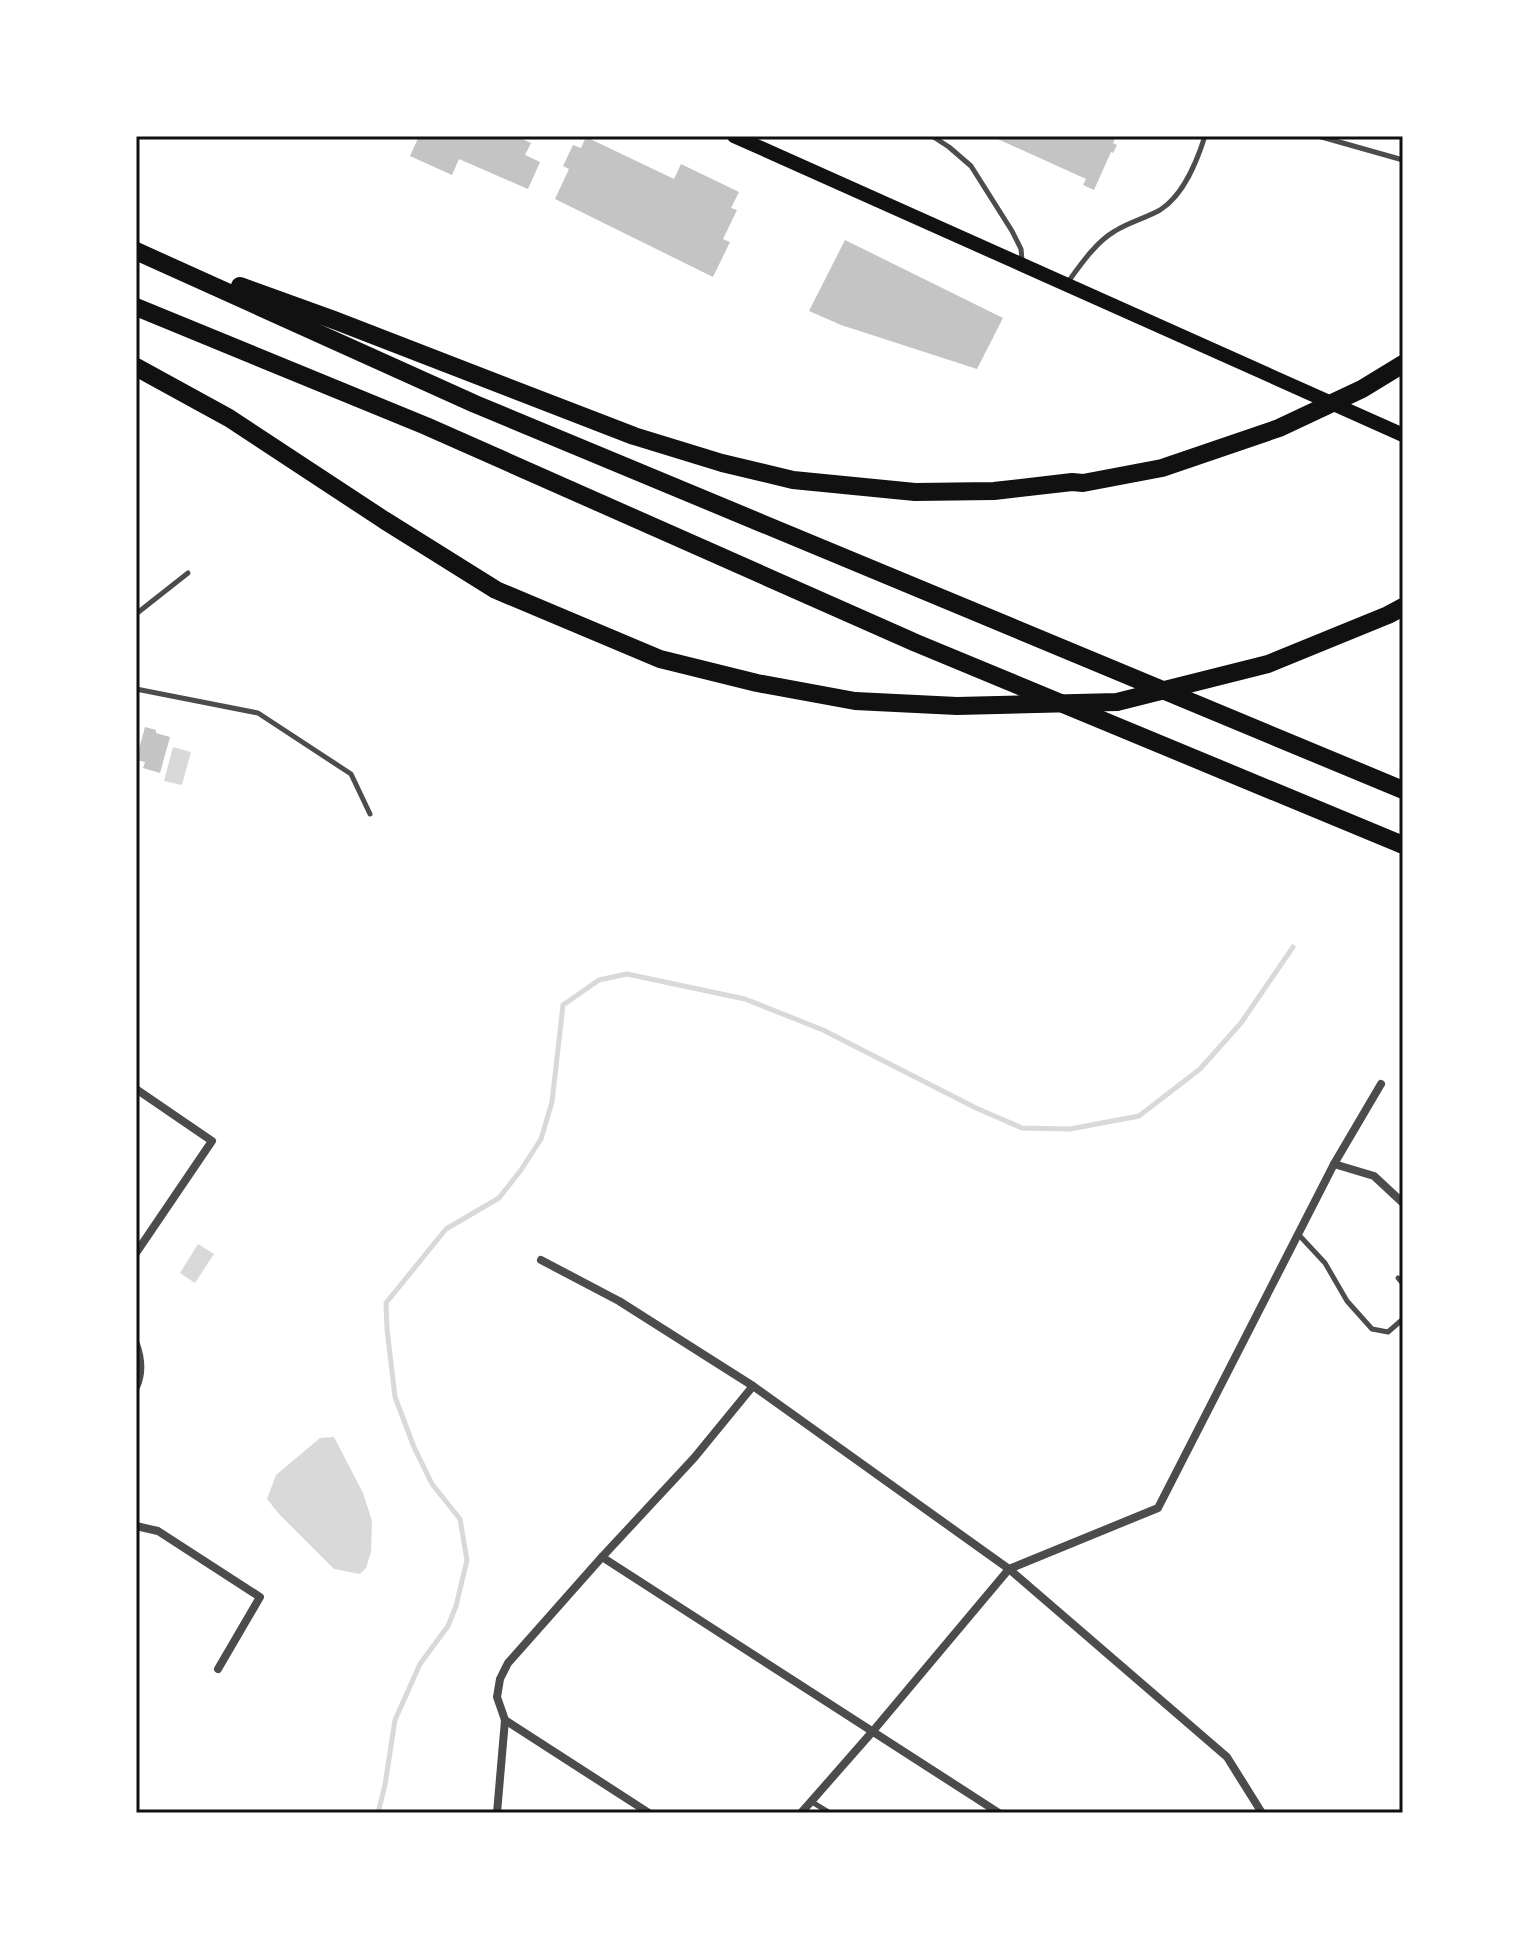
<svg xmlns="http://www.w3.org/2000/svg" width="1539" height="1949" font-family="'Work Sans',sans-serif">
<rect width="100%" height="100%" fill="#fff"/>
<g fill="#d9d9d9">
<polygon points="173,747 191,752 182,785 164,781"/>
<polygon points="198,1244 214,1254 195,1283 180,1273"/>
<polygon points="334,1437 363,1493 372,1521 371,1552 366,1568 360,1574 334,1569 279,1514 267,1499 276,1475 320,1438"/>
</g>
<g fill="none" stroke-linecap="round" stroke-linejoin="round">
<polyline stroke="#d9d9d9" stroke-width="5" points="378,1813 385,1785 395,1720 420,1664 448,1626 456,1606 467,1560 460,1519 432,1484 414,1447 395,1397 387,1329 386,1303 446,1229 499,1198 521,1170 541,1139 552,1102 563,1005 599,980 627,974 745,999 823,1030 976,1108 1022,1128 1070,1129 1139,1116 1200,1069 1241,1023 1293,947"/>
</g>
<g fill="#c4c4c4">
<polygon points="419,136 516,136 531,143 525,155 540,162 528,189 459,159 452,175 410,156"/>
<polygon points="991,136 1116,136 1113,143 1117,145 1113,153 1111,152 1094,190 1083,185 1086,179"/>
<polygon points="586,137 674,179 681,164 739,192 731,208 737,210 723,239 730,242 713,277 555,199 569,169 563,166 573,145 581,148"/>
<polygon points="845,240 1003,318 977,369 841,325 809,311"/>
<polygon points="145,727 156,730 156,733 170,737 160,773 143,768 145,762 136,760"/>
</g>
<g fill="none" stroke-linecap="round" stroke-linejoin="round">
<g stroke="#4c4c4c" stroke-width="5">
<polyline points="932,136 949,147 971,166 1012,231 1021,249 1022,260"/>
<polyline points="1318,136 1403,160"/>
<path d="M1068,282C1081,264 1096,242 1115,231C1129,222 1146,218 1160,210C1184,195 1197,161 1205,136"/>
<polyline points="136,614 188,573"/>
<polyline points="136,689 258,713 351,774 370,814"/>
<polyline points="1298,1234 1325,1263 1347,1301 1372,1329 1388,1332 1403,1319"/>
<polyline points="1398,1278 1403,1284"/>
<polyline points="812,1802 830,1813"/>
</g>
<g stroke="#4c4c4c" stroke-width="8">
<polyline points="136,1089 212,1141 136,1253"/>
<polyline points="1334,1164 1374,1176 1403,1203"/>
<polyline points="541,1260 619,1301 753,1386 1009,1569 1227,1757 1262,1813"/>
<path d="M136,1344C141,1358 142,1374 136,1387"/>
<polyline points="136,1526 158,1531 260,1597 218,1669"/>
<polyline points="602,1557 999,1813"/>
<polyline points="505,1720 649,1813"/>
<polyline points="497,1813 505,1720 497,1697 500,1679 508,1663 602,1557 694,1458 753,1386"/>
<polyline points="801,1813 873,1731 1009,1569 1158,1508 1334,1164 1381,1084"/>
</g>
<polyline stroke="#111" stroke-width="14" points="734,136 1403,435"/>
<g stroke="#111" stroke-width="18">
<polyline points="136,251 475,404 1403,790"/>
<polyline points="240,286 334,320 634,436 722,463 793,480 915,492 994,491 1072,482 1083,483 1162,468 1279,428 1362,389 1403,364"/>
<polyline points="136,307 426,426 916,643 1403,845"/>
<polyline points="136,367 229,418 384,520 496,590 660,659 757,683 855,701 957,706 1117,702 1268,664 1388,615 1403,607"/>
</g>
</g>
<rect width="1539" height="1949" fill="none" stroke="#ffffff" stroke-width="276"/>
<rect x="138" y="138" width="1263" height="1673" fill="none" stroke="#111" stroke-width="3"/>
</svg>
